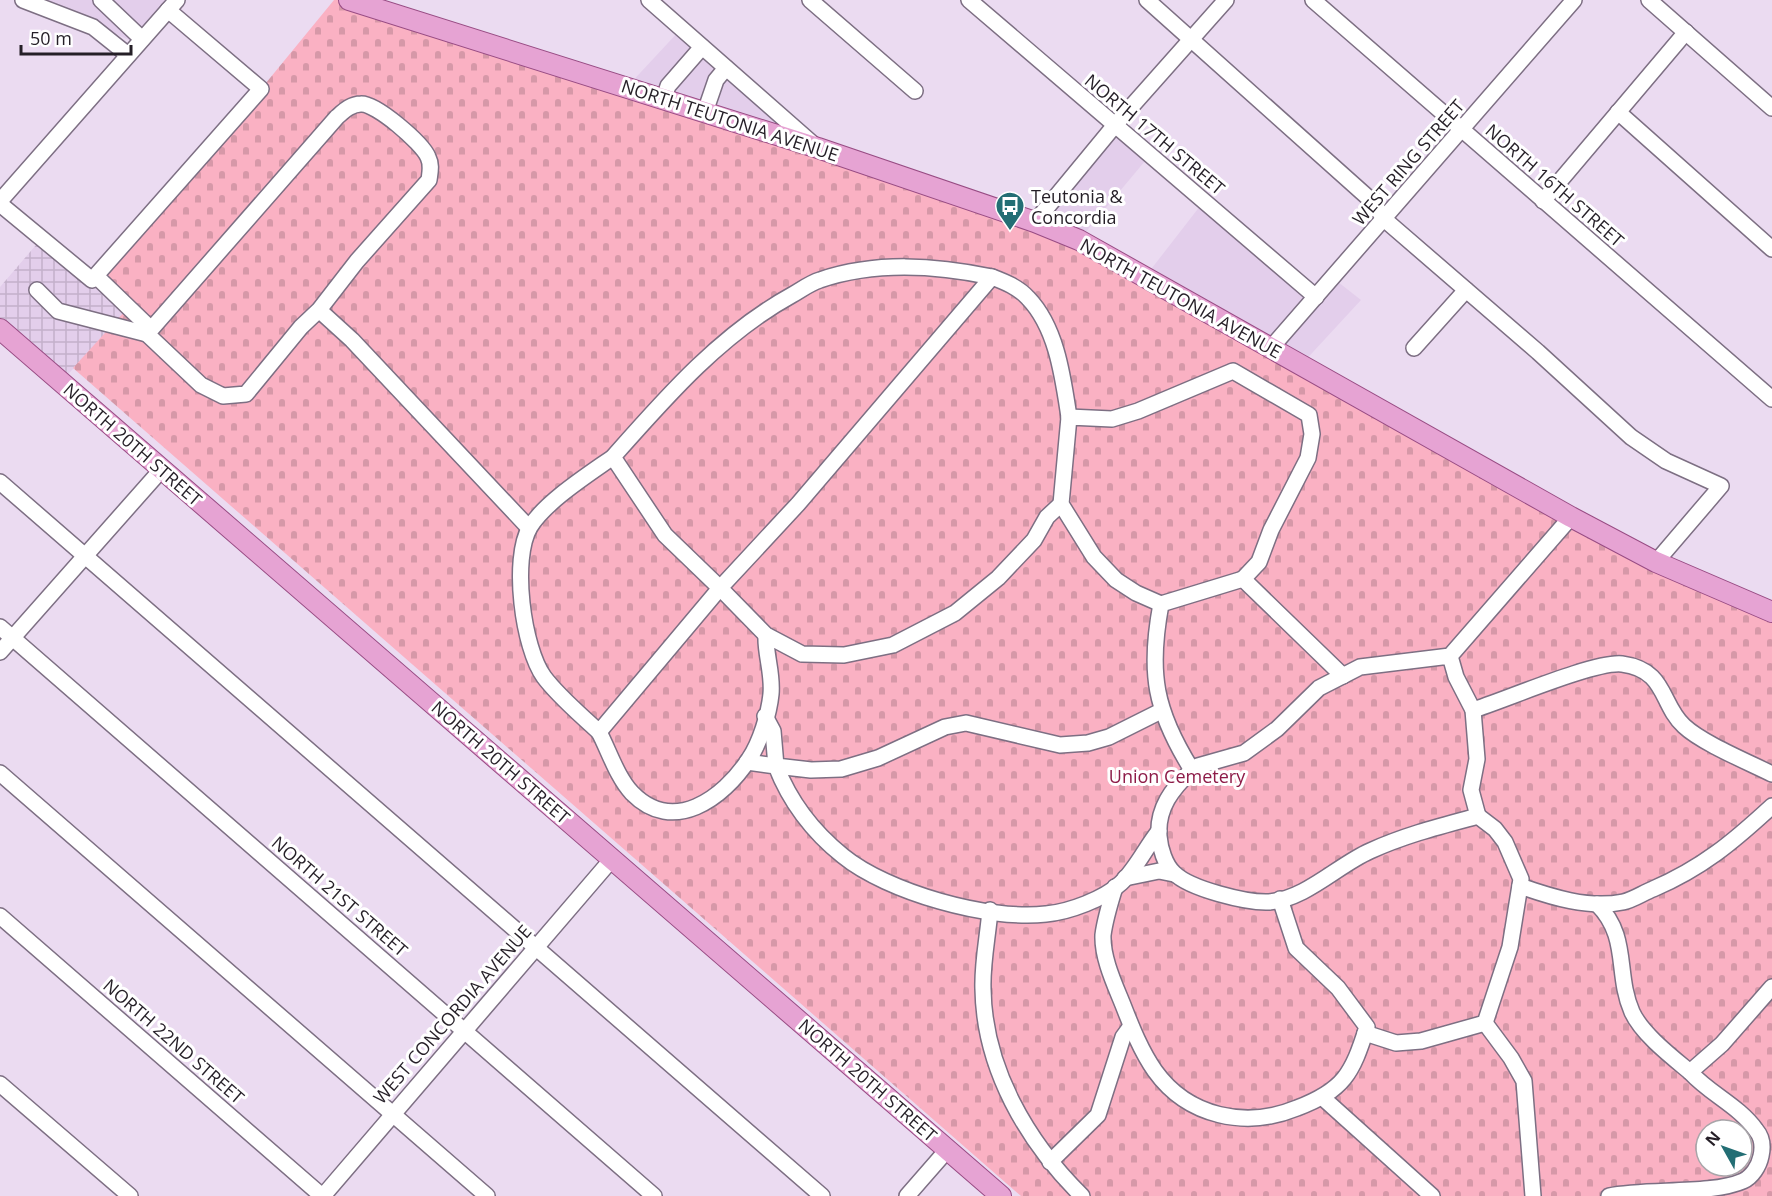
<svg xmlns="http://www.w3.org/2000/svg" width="1772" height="1196" font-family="'Open Sans',sans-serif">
<defs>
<pattern id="industrial-grid" width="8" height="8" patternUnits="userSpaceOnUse" patternTransform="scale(1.5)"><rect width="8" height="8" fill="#e3ceeb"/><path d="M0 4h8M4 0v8" fill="none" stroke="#c3b0ca"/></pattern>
<pattern id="cemetery-stones" width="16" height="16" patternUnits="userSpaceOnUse" patternTransform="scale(1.5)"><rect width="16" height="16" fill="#fab1c3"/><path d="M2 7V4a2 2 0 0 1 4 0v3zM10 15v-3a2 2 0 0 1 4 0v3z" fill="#d698a8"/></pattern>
</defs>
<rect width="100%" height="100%" fill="#ebdbf1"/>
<g fill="#e3ceeb">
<polygon points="39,0 177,0 138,44"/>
<polygon points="681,29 818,148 627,87"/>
<polygon points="1115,125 1150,155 1079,240 1035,222"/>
<polygon points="1204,201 1316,297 1333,278 1361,300 1301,365 1145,277"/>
</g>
<polygon fill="url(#industrial-grid)" points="42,238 126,311 61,382 0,329 0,287"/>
<path fill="url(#cemetery-stones)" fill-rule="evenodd" d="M334,0H349L1035,222L1571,517L1772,612V1196H1021L73,368L125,311L92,280L261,89ZM1706,1130H1742V1166H1706Z"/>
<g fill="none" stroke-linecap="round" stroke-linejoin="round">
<g stroke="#7d6f83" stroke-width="18">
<g id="minor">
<polyline points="23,0 93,27 128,55"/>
<polyline points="101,0 142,39"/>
<polyline points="649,0 814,145"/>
<polyline points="810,0 915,91"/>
<polyline points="969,0 1316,297"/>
<polyline points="1147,0 1373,202 1384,219 1538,352 1631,437 1666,461 1721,486 1656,562"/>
<polyline points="1313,0 1772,399"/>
<polyline points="1649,0 1772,108"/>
<polyline points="664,98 668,86 702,47"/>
<polyline points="705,112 716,80 726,68"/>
<polyline points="1618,112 1772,249"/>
<polyline points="0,201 177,0"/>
<polyline points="1543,201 1686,32"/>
<polyline points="0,204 92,280 261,89 168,10"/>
<polyline points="1035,222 1115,125 1226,0"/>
<polyline points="96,276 151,329"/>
<polyline points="37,290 58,311 147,334"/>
<path d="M319,310L301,327L246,394L223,396L201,385L147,334L337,117C344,111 351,104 361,104C376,103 422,143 428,157C432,165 430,172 429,180L357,261L319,310L352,340L529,528"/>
<polyline points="1414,348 1466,290"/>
<polyline points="1270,349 1574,0"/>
<path d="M613,457C589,474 545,502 530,527C511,559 523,648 544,677C559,697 581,715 599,732L720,588L665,535L613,457C666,397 721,334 792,295C801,290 810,283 820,280C876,261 935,265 992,277"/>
<polyline points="0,482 822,1196"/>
<path d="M1061,504L1047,517L1034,540L998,578L955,613L893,645L844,655L802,654L766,635L720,588L798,504L992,277C1005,282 1018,287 1028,298C1057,328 1063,378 1069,417"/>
<polyline points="1161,604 1136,593 1116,580 1094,557 1061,504 1069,417 1112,419 1138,411 1233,371 1309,415 1312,434 1308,458 1271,530 1259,562 1243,579"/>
<polyline points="0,627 654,1196"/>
<polyline points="0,652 162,469"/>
<path d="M1450,656L1456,677L1473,710L1477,759L1471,790L1478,816C1441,826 1405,835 1370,851C1338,865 1306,899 1269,902C1247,903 1190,889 1174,873C1165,865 1160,848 1159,836C1157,808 1172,789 1192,770L1198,766L1244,753L1277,729L1319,688L1360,667L1450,656L1571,517"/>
<path d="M1473,710C1505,700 1595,661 1622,664C1667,670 1660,704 1684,726C1702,743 1748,762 1772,774"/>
<polyline points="765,716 773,731 776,766 811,770 841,769 878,758 945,727 966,723 1060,745 1088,743 1109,737 1161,711"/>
<path d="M599,732C609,751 617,777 632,793C673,835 723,799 749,759C760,743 769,714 771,694C773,673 765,654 766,635"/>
<path d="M747,762L776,766C790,802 813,832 843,856C887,892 989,921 1046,914C1069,912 1104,899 1121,883C1136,869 1146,847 1159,831"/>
<path d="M1192,770C1155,711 1148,673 1161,604L1243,579L1343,676"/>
<polyline points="0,773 487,1196"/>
<polyline points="1125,878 1159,871 1174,874"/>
<path d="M1520,886C1551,897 1589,909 1623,902C1633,900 1643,893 1653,889C1702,868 1733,842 1772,806"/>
<path d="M1115,887C1110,903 1105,919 1103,935C1102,958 1115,985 1123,1005C1132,1028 1141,1051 1155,1071C1188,1117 1246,1129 1297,1108C1344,1090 1352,1074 1367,1027L1338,988L1296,948L1280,899"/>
<path d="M1597,904C1630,937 1615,973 1632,1012C1642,1034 1672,1057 1690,1072L1722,1044L1772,987"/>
<path d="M990,910C988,936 982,963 983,989C984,1068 1027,1142 1082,1196"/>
<polyline points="0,916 322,1196"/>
<polyline points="1485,1023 1511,1058 1524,1081 1533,1196"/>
<polyline points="1365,1033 1396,1043 1421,1041 1485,1023 1510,947 1521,879 1505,842 1495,829 1478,816"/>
<polyline points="0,1084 130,1196"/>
<polyline points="1323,1098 1432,1196"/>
<polyline points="1050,1162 1098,1115 1123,1037 1131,1026"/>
<polyline points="323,1196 612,859"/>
<polyline points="907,1196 948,1149"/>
<path d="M1609,1196C1647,1188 1711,1195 1743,1181C1752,1177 1759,1166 1761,1156C1763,1147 1762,1137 1756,1130C1739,1106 1710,1094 1690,1072"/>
</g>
</g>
<g stroke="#984c84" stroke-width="22">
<g id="major">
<polyline points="349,0 818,148 1035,222 1079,240 1571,517 1656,562 1772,612"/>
<polyline points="0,329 1001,1196"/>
</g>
</g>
<use href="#minor" stroke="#fff" stroke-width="15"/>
<use href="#major" stroke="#e6a3d3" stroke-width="20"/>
</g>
<defs>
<g id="bus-pin" transform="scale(1.5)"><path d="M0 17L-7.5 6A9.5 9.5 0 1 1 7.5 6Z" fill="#236e74" stroke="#fff"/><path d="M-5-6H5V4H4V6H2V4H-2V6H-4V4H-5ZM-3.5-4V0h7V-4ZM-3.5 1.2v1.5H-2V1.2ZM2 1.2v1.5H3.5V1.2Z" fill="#fff"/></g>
</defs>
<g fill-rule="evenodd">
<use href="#bus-pin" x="1010" y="206"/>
</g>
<g text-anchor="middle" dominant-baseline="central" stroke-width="6" stroke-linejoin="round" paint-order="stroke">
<g font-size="18" fill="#251f27" stroke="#fff">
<text transform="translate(730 120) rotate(18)">NORTH TEUTONIA AVENUE</text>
<text transform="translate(1155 134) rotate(40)">NORTH 17TH STREET</text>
<text transform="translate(1408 162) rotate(-49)">WEST RING STREET</text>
<text transform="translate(1555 185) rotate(41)">NORTH 16TH STREET</text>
<text transform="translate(1181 298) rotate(29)">NORTH TEUTONIA AVENUE</text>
<text transform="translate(133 444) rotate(41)">NORTH 20TH STREET</text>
<text transform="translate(501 762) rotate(41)">NORTH 20TH STREET</text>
<text transform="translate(340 896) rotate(41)">NORTH 21ST STREET</text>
<text transform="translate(452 1014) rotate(-49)">WEST CONCORDIA AVENUE</text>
<text transform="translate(174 1041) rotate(41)">NORTH 22ND STREET</text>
<text transform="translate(868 1080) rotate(41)">NORTH 20TH STREET</text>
</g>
<g font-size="18" fill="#251f27" stroke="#fff" text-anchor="start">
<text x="1031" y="196">Teutonia &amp;<tspan x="1031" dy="21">Concordia</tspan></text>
</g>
<g font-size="18" fill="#8d1b48" stroke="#fff">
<text x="1177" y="776">Union Cemetery</text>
</g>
</g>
<g transform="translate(1724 1148) rotate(310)"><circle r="28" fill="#ffffff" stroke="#a8a5a9" stroke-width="1.5"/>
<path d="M0-4.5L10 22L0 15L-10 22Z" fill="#236e74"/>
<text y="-9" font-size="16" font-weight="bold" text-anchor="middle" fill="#251f27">N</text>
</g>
<path d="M21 45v9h110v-9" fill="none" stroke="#251f27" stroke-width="3"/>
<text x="30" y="45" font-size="18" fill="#251f27" stroke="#ffffff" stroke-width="4.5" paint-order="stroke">50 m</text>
</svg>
